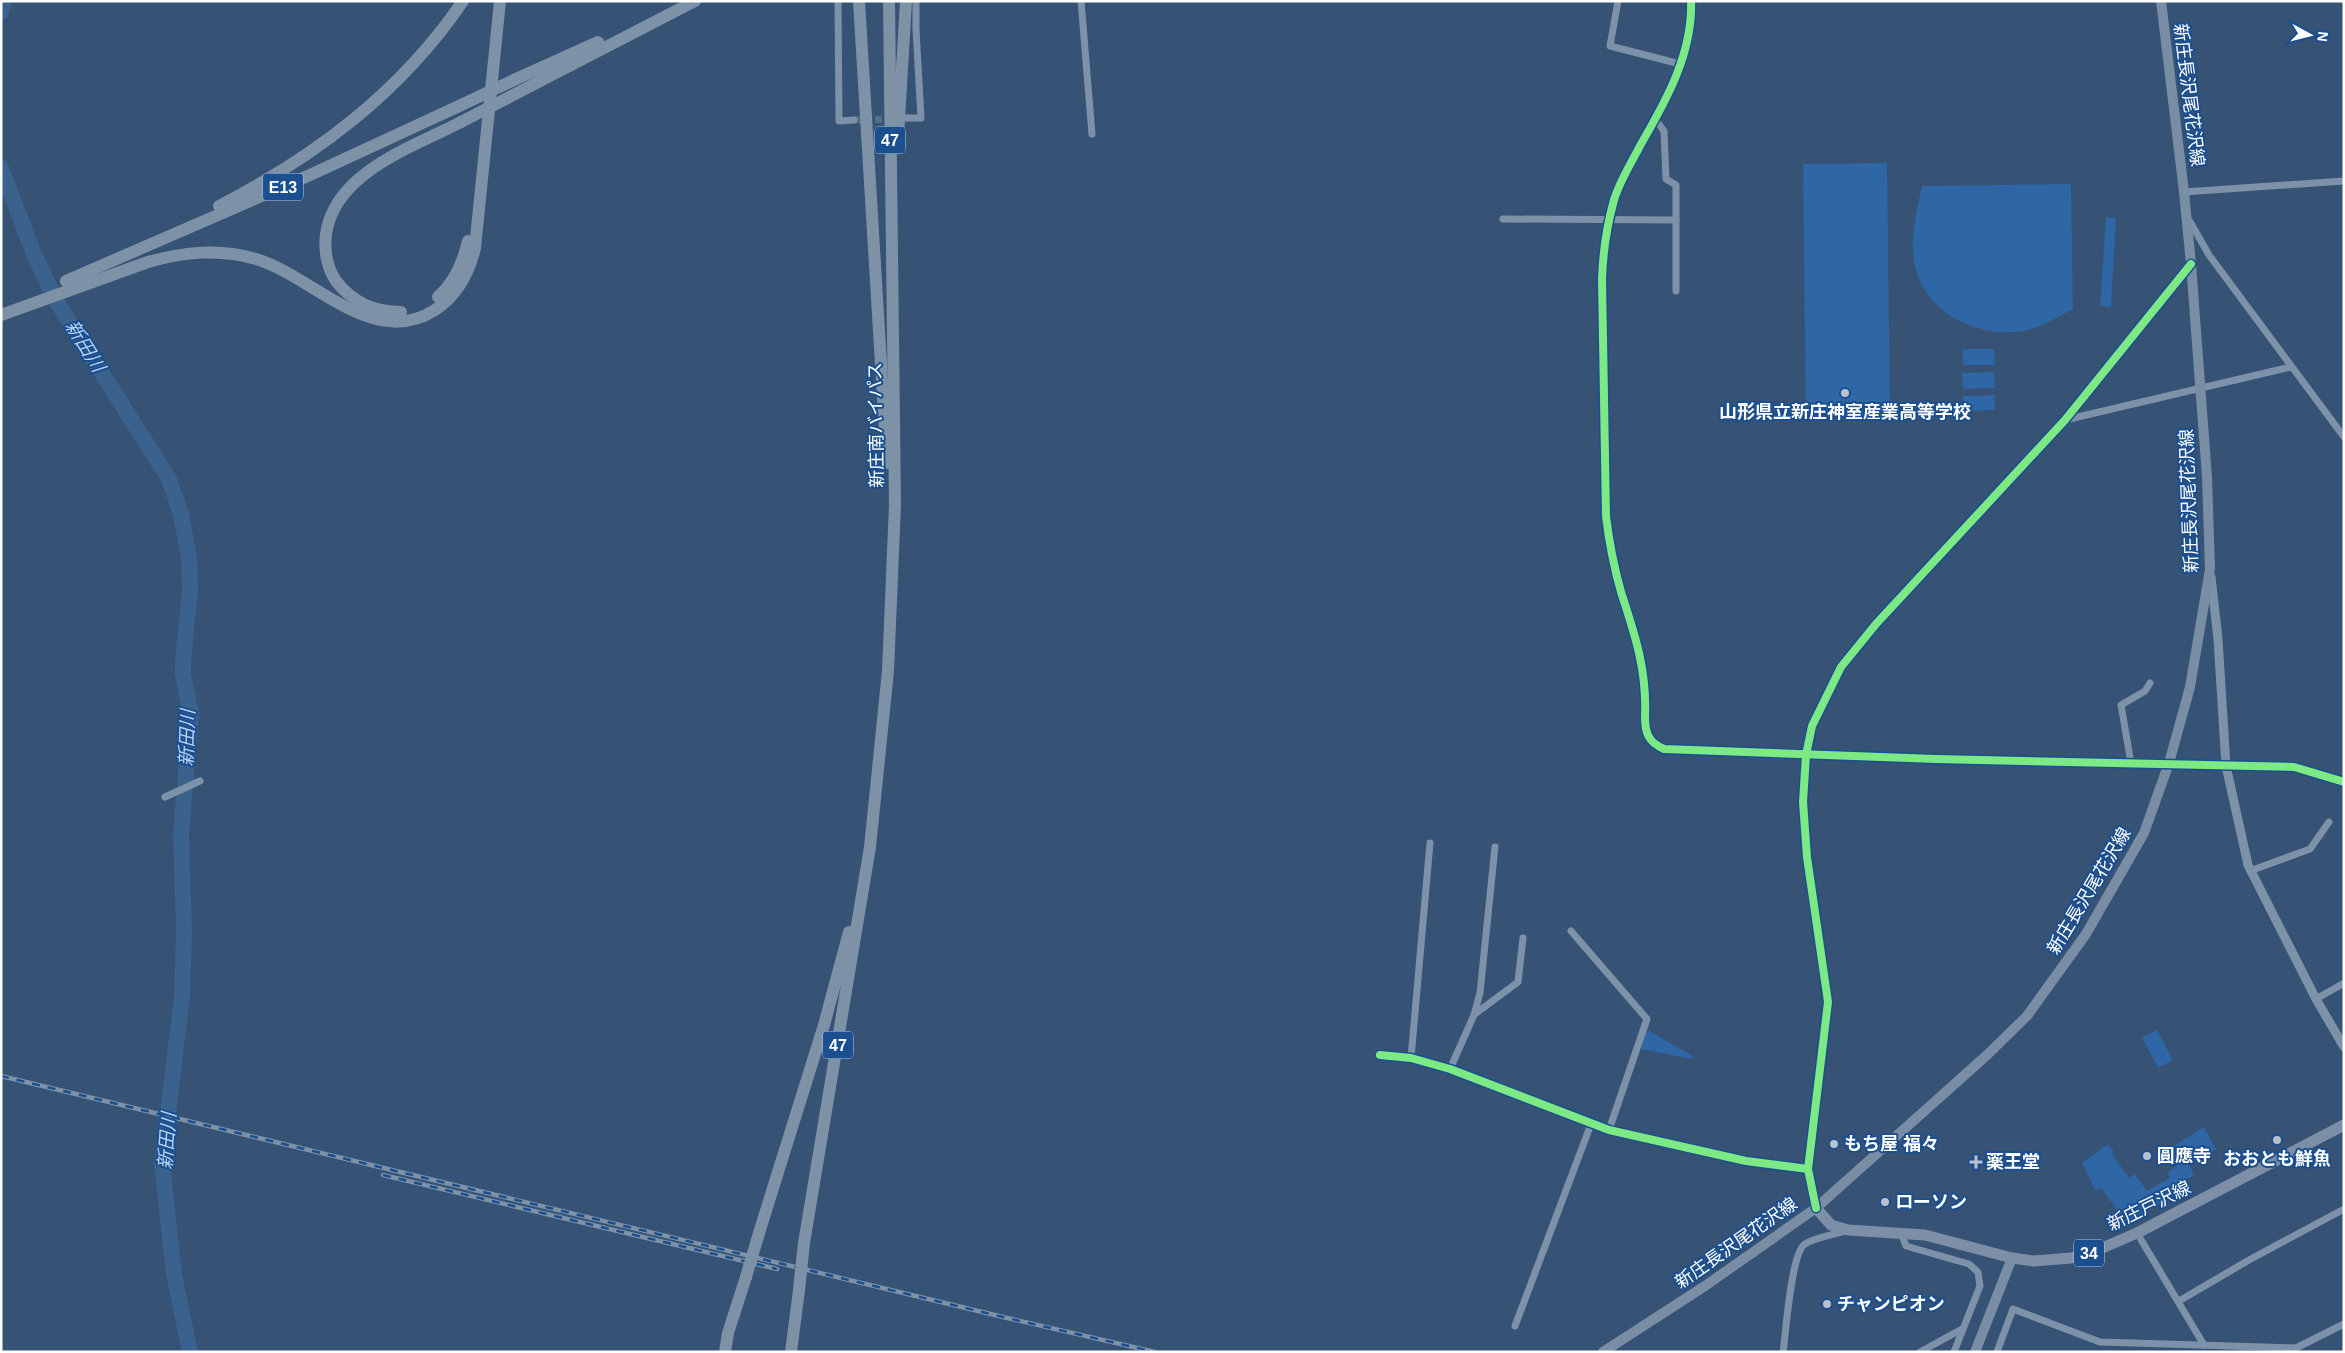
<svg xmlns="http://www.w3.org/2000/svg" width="2345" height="1353" font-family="Arial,'Noto Sans JP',sans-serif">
<rect width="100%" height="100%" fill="#365274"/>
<g fill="#2f66a5">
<polygon points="1887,163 1890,416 1806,417 1803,164"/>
<path d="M2071,184L2073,309C2058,317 2044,326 2028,330C1980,341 1922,313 1914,261C1910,236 1917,210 1922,186Z"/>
<polygon points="2106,217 2116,218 2111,307 2100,306"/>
<polygon points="1963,349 1994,349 1995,365 1963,365"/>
<polygon points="1994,372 1995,388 1963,389 1962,373"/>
<polygon points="1995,395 1995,410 1963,411 1963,396"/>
<polygon points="2157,1030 2173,1060 2158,1068 2142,1037"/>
<polygon points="1649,1031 1693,1056 1692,1059 1641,1049 1645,1034"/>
<polygon points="2204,1127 2216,1149 2189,1164 2194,1176 2176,1183 2180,1192 2126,1224 2102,1188 2095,1190 2082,1163 2108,1144 2114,1152 2112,1154 2129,1178 2135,1174 2147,1191 2170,1178 2168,1173 2176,1166 2169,1149"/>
</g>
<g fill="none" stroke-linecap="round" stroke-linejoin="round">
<g stroke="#3b618d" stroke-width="16">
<polyline points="1,12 4,1"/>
<polyline points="1,168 34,254 55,299 169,479 181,514 189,558 190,590 183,660 183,674 191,714 181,834 184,932 182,997 162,1163 174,1274 190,1352"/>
</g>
<polyline stroke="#546c89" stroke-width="7" stroke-dasharray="7 3.5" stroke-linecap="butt" points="854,120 894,119"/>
<g stroke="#7d92a8" stroke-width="7">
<polyline points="838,1 839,121 854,120"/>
<polyline points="1081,1 1092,134"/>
<polyline points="1618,1 1610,46 1680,64"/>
<polyline points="902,118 921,118 916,29 916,1"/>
<polyline points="1655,119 1664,131 1666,179 1676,185 1676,291"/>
<polyline points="2184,192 2344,181"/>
<polyline points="1503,219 1676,220"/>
<polyline points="2189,220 2209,255 2344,437"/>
<polyline points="2065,420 2291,367"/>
<polyline points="1806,755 2294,767 2344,782"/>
<polyline points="2131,763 2121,705 2145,691 2150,683"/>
<polyline points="165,797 200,781"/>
<polyline points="2250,871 2310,849 2329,822"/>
<polyline points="1571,931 1647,1019 1609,1130"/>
<polyline points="2316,999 2344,983"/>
<polyline points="1475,1014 1518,982 1523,938"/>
<polyline points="1380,1055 1411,1058 1450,1069 1609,1130 1746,1161 1808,1169"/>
<polyline points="1411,1058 1430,843"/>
<polyline points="1450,1069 1474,1015 1480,993 1495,847"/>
<polyline points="1816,1208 1808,1169 1828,1002 1807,857 1803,802 1806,755 1812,726 1841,667 1876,624 2065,420 2191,264"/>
<polyline points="1901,1233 1906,1246 1969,1264 1978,1272 1980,1286 1954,1352"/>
<polyline points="2137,1233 2204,1345"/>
<polyline points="2179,1301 2249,1260 2344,1209"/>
<polyline points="1515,1326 1591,1124"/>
<polyline points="2293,1351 2296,1348 2344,1324"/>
<path d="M1783,1352C1786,1333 1791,1252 1805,1244C1816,1237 1833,1235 1846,1231"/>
<polyline points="1920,1352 1962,1329"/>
<polyline points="1997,1352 2013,1309 2100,1342 2296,1348"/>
</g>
<g stroke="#7d92a8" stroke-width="9">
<path d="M1691,1C1693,53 1666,101 1641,144C1632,162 1620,180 1614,200C1607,225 1603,252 1602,279L1606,516C1609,542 1614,567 1621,592C1635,635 1647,670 1645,716C1645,733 1648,742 1664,749L1806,755"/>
<polyline points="2211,577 2218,639 2226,766 2248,865 2316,999 2344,1047"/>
</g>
<g stroke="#798da4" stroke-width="10">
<polyline points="1603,1352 1705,1286 1816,1208 1987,1055 2027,1016 2086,934 2144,833 2169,763 2190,687 2210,569 2207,477 2191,264 2184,192 2161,1"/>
<polyline points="1975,1352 2012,1258"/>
</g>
<polyline stroke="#7d8ea7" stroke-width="11" points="1816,1208 1831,1225 1848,1230 1925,1235 2012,1258 2034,1261 2071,1258 2093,1252 2137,1233 2344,1125"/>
<g stroke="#7e92a7" stroke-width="12">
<polyline points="859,1 887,463"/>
<polyline points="516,79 598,42"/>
<polyline points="519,92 695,1"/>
<polyline points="898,136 906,1"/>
<path d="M219,206C316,156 401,92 463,1"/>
<polyline points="66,281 310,175 457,107"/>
<path d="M438,297C455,282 463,263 468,241"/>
<path d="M401,312C374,312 353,303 336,281C327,268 324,250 326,234C335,172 413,147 461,122"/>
<path d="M1,315L148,262C184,252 219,248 256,259C313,276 373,350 435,310C458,295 469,273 475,248L500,1"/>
<polyline points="759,1233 824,1025 849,932"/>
<polyline points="804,1243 870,847 888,671 895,505 889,1"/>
<polyline points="725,1352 728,1333 746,1277"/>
<polyline points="791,1352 799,1290"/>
</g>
<g stroke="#7e92a7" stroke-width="4.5">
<g id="rail">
<polyline points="1,1076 1003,1317 1155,1352"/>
<polyline points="383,1175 777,1269"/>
</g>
</g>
<use href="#rail" stroke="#1b4f8f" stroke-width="2.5" stroke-dasharray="8" stroke-linecap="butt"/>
<g stroke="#7e92a7" stroke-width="12">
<polyline points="457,107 516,79"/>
<polyline points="461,122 519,92"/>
<polyline points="746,1277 759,1233"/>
<polyline points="799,1290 804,1243"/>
</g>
<g stroke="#1b4f8f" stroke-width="11">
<g id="cycleway">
<path d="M1691,1C1693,53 1666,101 1641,144C1632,162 1620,180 1614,200C1607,225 1603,252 1602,279L1606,516C1609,542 1614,567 1621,592C1635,635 1647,670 1645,716C1645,733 1648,742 1664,749L1936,759L2294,767L2344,782"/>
<polyline points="1380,1055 1411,1058 1450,1069 1609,1130 1746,1161 1808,1169"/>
<polyline points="1816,1208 1808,1169 1828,1002 1807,857 1803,802 1806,755 1812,726 1841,667 1876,624 2065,420 2191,264"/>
</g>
</g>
<use href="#cycleway" stroke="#7ce984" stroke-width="8"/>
</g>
<g fill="#b9c2ce" stroke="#1b4f8f" stroke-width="2">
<circle cx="1845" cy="393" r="5"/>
<circle cx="2277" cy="1140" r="5"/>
<circle cx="1834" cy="1144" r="5"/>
<circle cx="2147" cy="1156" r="5"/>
<path d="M1973.5 1154.5h5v5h5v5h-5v5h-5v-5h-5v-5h5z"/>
<circle cx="1885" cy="1202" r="5"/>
<circle cx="1827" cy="1304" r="5"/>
</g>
<g text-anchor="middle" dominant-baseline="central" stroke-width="4" stroke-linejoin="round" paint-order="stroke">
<g fill="#1b4f8f" stroke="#bbcadd" stroke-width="1">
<rect x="875" y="126.5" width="30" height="27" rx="4"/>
<rect x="263" y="173.5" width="40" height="27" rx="4"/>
<rect x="823" y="1031.5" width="30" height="27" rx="4"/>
<rect x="2074" y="1239.5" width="30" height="27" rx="4"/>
</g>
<g font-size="16" font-weight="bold" fill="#fff">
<text x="890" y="140">47</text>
<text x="283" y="187">E13</text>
<text x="838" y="1045">47</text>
<text x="2089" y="1253">34</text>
</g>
<g font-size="18" fill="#fff" stroke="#1b4f8f">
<text transform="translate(2189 95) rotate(83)">新庄長沢尾花沢線</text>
<text transform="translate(876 425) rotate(-91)">新庄南バイパス</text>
<text transform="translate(2189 501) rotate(-92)">新庄長沢尾花沢線</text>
<text transform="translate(2089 891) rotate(-59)">新庄長沢尾花沢線</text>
<text transform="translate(2149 1206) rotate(-26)">新庄戸沢線</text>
<text transform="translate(1736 1243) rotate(-35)">新庄長沢尾花沢線</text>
</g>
<g font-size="18" font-weight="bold" fill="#fff" stroke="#1b4f8f" text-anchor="start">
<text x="1845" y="412" text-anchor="middle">山形県立新庄神室産業高等学校</text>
<text x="1844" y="1144">もち屋 福々</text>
<text x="2157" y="1156">圓應寺</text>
<text x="2277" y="1159" text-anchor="middle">おおとも鮮魚</text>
<text x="1986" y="1162">薬王堂</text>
<text x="1895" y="1202">ローソン</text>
<text x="1837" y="1304">チャンピオン</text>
</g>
<g font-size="19" font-style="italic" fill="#b5d3f5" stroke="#1b4f8f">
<text transform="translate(85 346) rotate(58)">新田川</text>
<text transform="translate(187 738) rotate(-88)">新田川</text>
<text transform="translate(167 1141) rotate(-86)">新田川</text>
</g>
</g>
<rect width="2345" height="1353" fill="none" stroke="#ffffff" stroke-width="5"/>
<g transform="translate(2310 35) rotate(97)" stroke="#1b4f8f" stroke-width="4" paint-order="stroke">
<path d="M0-4L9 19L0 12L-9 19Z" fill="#ffffff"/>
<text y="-8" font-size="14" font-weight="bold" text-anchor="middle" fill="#ffffff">N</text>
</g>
</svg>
